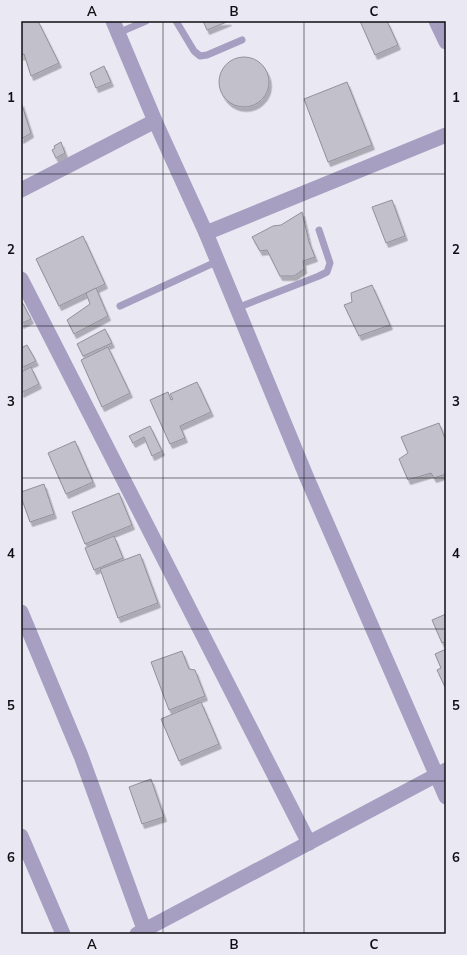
<svg xmlns="http://www.w3.org/2000/svg" width="467" height="955" font-family="Mulish,sans-serif">
<defs>
<filter id="shadow"><feDropShadow dx="2.5" dy="4.5" stdDeviation="0" flood-color="#0004"/></filter>
</defs>
<rect width="100%" height="100%" fill="#eae8f3"/>
<g fill="#c2c0ca" stroke="#92909a" filter="url(#shadow)">
<polygon points="21,21 38,21 59,63 31,76 24,54 21,56"/>
<polygon points="203,21 229,21 207,30"/>
<polygon points="360,21 387,21 398,45 375,55"/>
<circle cx="244" cy="82" r="25"/>
<polygon points="104,66 111,82 96,88 90,73"/>
<polygon points="347,82 372,145 328,162 304,99"/>
<polygon points="21,102 31,133 21,139"/>
<polygon points="61,142 65,153 56,158 52,150 55,148 54,146"/>
<polygon points="392,200 405,236 386,243 372,207"/>
<polygon points="302,212 309,242 315,257 303,261 304,269 294,276 280,276 267,250 260,251 252,237 273,226 281,225"/>
<polygon points="83,236 105,284 59,306 36,259"/>
<polygon points="372,285 390,325 359,336 344,305 352,302 351,293"/>
<polygon points="96,288 108,316 74,334 67,320 90,304 86,293"/>
<polygon points="21,300 31,319 21,324"/>
<polygon points="105,329 112,343 83,356 77,344"/>
<polygon points="27,345 36,361 21,368 21,348"/>
<polygon points="108,347 130,393 102,407 81,360"/>
<polygon points="31,367 39,384 21,393 21,372"/>
<polygon points="197,382 211,412 180,426 185,438 170,444 150,400 168,392 171,400 173,399 170,394"/>
<polygon points="439,423 446,441 446,474 434,478 431,473 408,480 399,459 408,453 401,437"/>
<polygon points="150,426 162,451 152,456 144,437 133,443 129,436"/>
<polygon points="75,441 93,482 66,494 48,453"/>
<polygon points="44,484 54,514 30,522 21,497 21,492"/>
<polygon points="119,493 132,525 85,544 72,512"/>
<polygon points="114,536 123,558 94,570 85,548"/>
<polygon points="140,554 158,603 118,618 100,569"/>
<polygon points="446,614 446,642 442,643 432,620"/>
<polygon points="446,649 446,686 445,687 437,670 441,668 435,654"/>
<polygon points="182,651 189,669 195,670 205,696 169,710 151,662"/>
<polygon points="201,702 219,744 179,761 161,719"/>
<polygon points="151,779 164,817 142,824 129,787"/>
</g>
<g fill="none" stroke-linecap="round" stroke-linejoin="round">
<g stroke="#a69fc1" stroke-width="7">
<polyline points="176,21 194,51 200,56 207,55 242,40"/>
<polyline points="118,33 146,21"/>
<polyline points="120,306 218,261"/>
<polyline points="237,308 319,276 327,272 330,263 319,230"/>
</g>
<g stroke="#a69fc1" stroke-width="15">
<polyline points="113,21 155,121 206,233 307,478 446,797"/>
<polyline points="436,21 446,42"/>
<polyline points="21,190 155,121"/>
<polyline points="206,233 446,135"/>
<polyline points="21,279 309,843"/>
<polyline points="21,612 81,756 144,929"/>
<polyline points="21,836 63,934"/>
<polyline points="137,934 446,770"/>
</g>
</g>
<path fill="none" stroke="#0f0e12" stroke-width="1" stroke-opacity="0.55" d="M163,21V934M304,21V934M21,174H446M21,326H446M21,478H446M21,629H446M21,781H446"/>
<rect width="467" height="955" fill="none" stroke="#eae8f3" stroke-width="44"/>
<rect x="22" y="22" width="423" height="911" fill="none" stroke="#0f0e12" stroke-width="1.5"/>
<g font-size="13" text-anchor="middle" font-weight="bold" fill="#0f0e12">
<text x="92" y="16">A</text>
<text x="234" y="16">B</text>
<text x="374" y="16">C</text>
<text x="11" y="102">1</text>
<text x="456" y="102">1</text>
<text x="11" y="254">2</text>
<text x="456" y="254">2</text>
<text x="11" y="406">3</text>
<text x="456" y="406">3</text>
<text x="11" y="558">4</text>
<text x="456" y="558">4</text>
<text x="11" y="710">5</text>
<text x="456" y="710">5</text>
<text x="11" y="862">6</text>
<text x="456" y="862">6</text>
<text x="92" y="949">A</text>
<text x="234" y="949">B</text>
<text x="374" y="949">C</text>
</g>
</svg>
